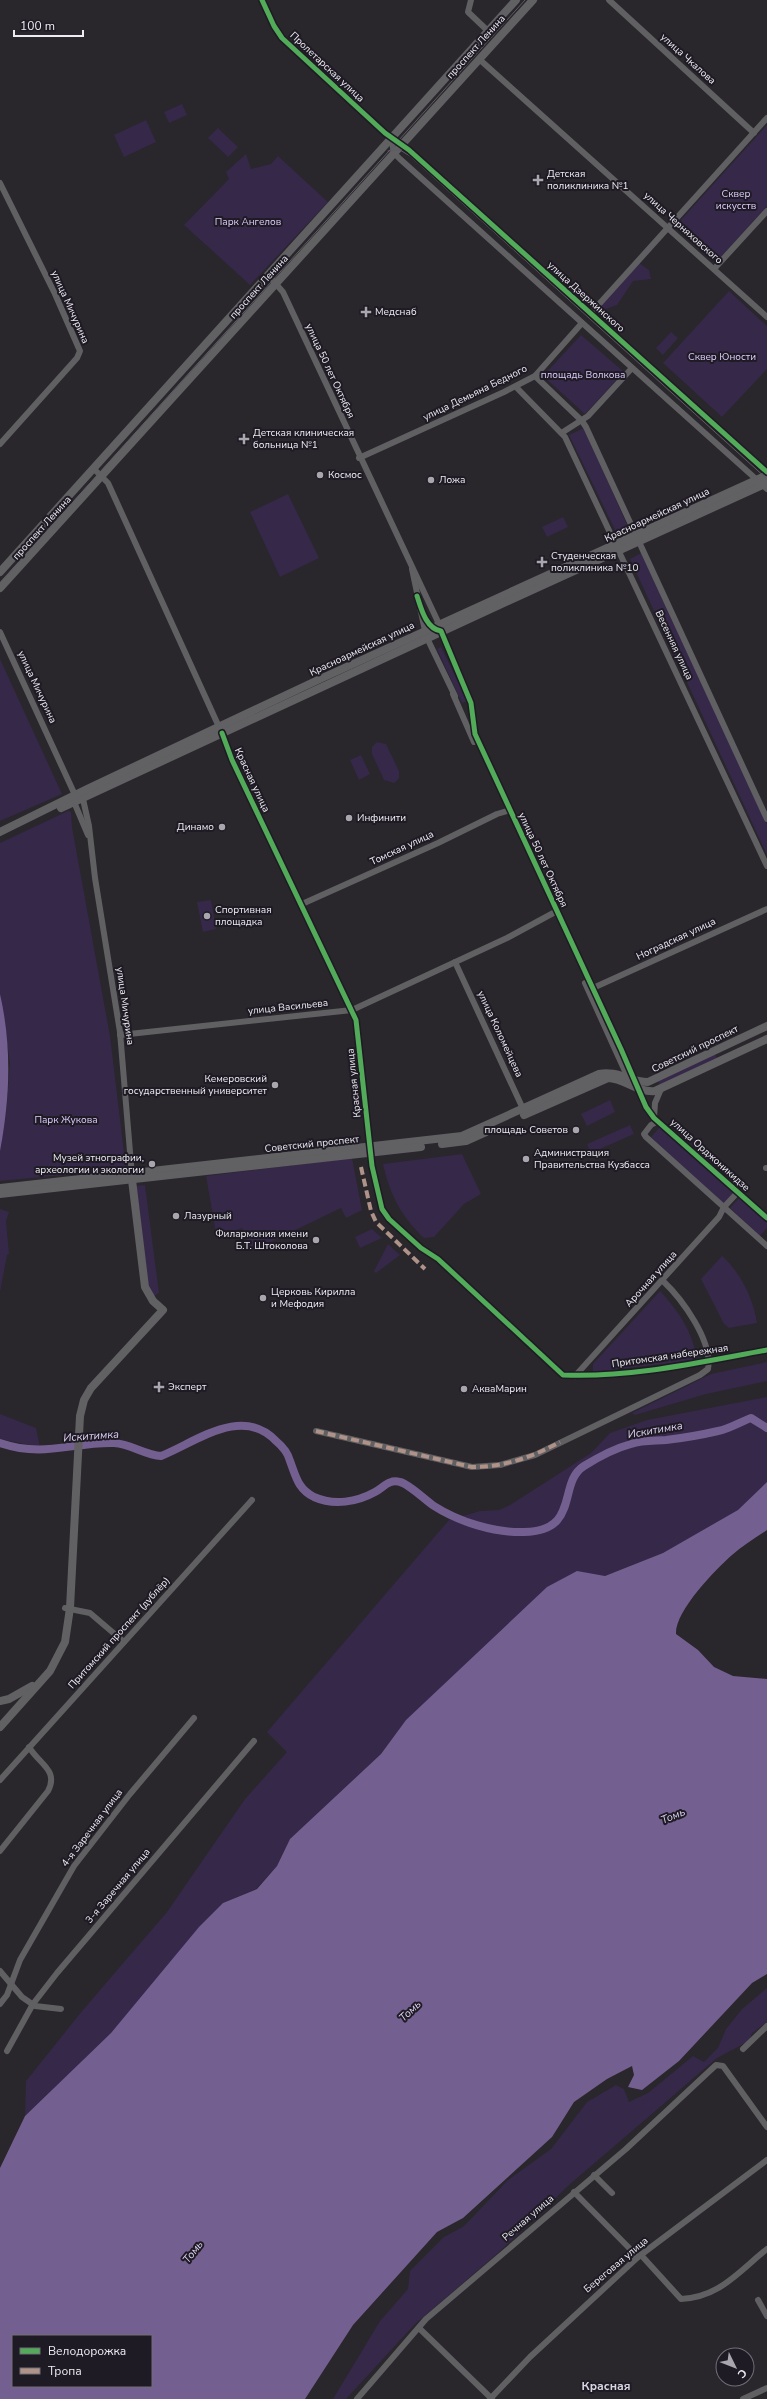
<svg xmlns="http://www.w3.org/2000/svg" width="767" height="2399" font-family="'Nunito Sans',sans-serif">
<rect width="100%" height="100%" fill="#29262c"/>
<g fill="#362849">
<polygon points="182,104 187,115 169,123 164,112"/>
<polygon points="146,120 156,142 124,157 114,135"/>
<polygon points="767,125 767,206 719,259 679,222"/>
<polygon points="218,128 238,147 228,157 208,138"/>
<polygon points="246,154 251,169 271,164 278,156 328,202 250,285 184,225 229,179 226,172"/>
<polygon points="639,263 649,270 651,279 633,281 617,305 603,310 600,306"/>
<polygon points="729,291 767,326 767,369 722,417 663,363"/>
<polygon points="671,332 678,338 663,355 656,348"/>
<polygon points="581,335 624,372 585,414 543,376"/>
<polygon points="584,428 628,527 616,532 569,435"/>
<polygon points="288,494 319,558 280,577 250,512"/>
<polygon points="563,517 568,527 547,537 542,527"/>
<polygon points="641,553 767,824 767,855 630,559"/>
<polygon points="441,647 467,701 462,703 437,649"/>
<polygon points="0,659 62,794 0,821"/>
<polygon points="377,742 386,744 399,771 399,778 394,783 384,780 372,754 372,747"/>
<polygon points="361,755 370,774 359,780 350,760"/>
<polygon points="68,811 71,812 72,827 110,1036 126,1169 0,1181 0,1151 6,1114 10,1063 0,994 0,843"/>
<polygon points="211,900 216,929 203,932 197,902"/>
<polygon points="715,1054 717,1058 660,1085 658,1080"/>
<polygon points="610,1100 615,1112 587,1126 581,1114"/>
<polygon points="630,1125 634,1134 591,1153 587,1144"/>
<polygon points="660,1127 734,1194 724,1205 651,1137"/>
<path d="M462,1154L481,1194L464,1204L434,1237L424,1238C401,1216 390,1195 383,1164Z"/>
<polygon points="352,1158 362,1210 346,1218 341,1208 252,1251 242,1228 217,1239 206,1176"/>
<polygon points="145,1185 159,1293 154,1296 149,1291 135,1186"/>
<polygon points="740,1197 767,1222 767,1228 760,1236 730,1208"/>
<polygon points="0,1209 9,1212 6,1221 9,1254 7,1255 0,1292"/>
<polygon points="372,1229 382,1238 360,1248 355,1237"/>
<polygon points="388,1244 400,1255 376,1273 374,1271"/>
<path d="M722,1256C741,1273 753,1298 757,1323L729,1328L724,1324L701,1279Z"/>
<path d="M660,1291C680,1313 692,1331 697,1360L593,1372V1364Z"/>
<polygon points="767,1362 767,1381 706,1394 635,1415 632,1413 711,1374"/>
<polygon points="767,1397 767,1482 739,1510 663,1553 605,1576 577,1572 406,1720 381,1754 290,1839 277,1866 256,1889 223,1903 111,2033 25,2116 26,2081 82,2011 167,1912 245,1799 287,1752 267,1732 449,1520 480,1511 499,1510 510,1505 591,1453 610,1433 647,1420"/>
<polygon points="0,1414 36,1428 40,1447 0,1439"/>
<polygon points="767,1988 767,2022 752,2033 749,2041 717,2058 569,2185 498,2253 415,2324 346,2399 333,2399 380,2321 408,2289 410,2271 444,2237 464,2226 508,2180 551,2149 587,2102 616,2085 624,2089 629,2102 648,2093 693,2056 704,2062 718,2048 726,2029 742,2009"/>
</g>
<g fill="#745f91" fill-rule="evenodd">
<path d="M0,994C12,1047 10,1098 0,1151Z"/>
<path d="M767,1482V1530C755,1538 742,1546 732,1555C715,1570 675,1611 676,1634L698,1650L714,1667L733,1676L767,1679V1974L752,1983L679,2061L642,2090L628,2087L634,2075L632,2066L607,2079L574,2102L552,2137L463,2218L437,2232L353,2325L305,2399H0V2168L25,2116L111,2033L199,1927L223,1903L257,1889L277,1866L290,1839L381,1754L406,1720L547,1587L577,1571L605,1576L663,1553L738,1510ZM13,2336H151V2386H13Z"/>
</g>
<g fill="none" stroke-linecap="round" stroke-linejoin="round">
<path stroke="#745f91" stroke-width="8" d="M0,1443C45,1458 71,1442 114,1443C131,1444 145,1455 161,1456C196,1442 242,1405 276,1441C282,1446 288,1453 290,1461C296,1477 298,1489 314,1497C334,1506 357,1502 375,1492C384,1487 389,1479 400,1482C409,1484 425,1500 434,1506C459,1522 495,1533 524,1532C581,1531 557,1483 584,1466C597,1458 616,1448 631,1444C643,1440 654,1441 666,1440C683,1438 701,1435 718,1431C729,1429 740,1422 751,1418L767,1428"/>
<g stroke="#605f62" stroke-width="6">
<polyline points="262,0 274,26 282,38 385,133 409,150 767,472"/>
<polyline points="471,0 468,12 488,31"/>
<polyline points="609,0 754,133"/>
<polyline points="479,59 767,317"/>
<polyline points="391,138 394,153 400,159 767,489"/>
<polyline points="0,183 55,294 80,351 77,358 0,444"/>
<polyline points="714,269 767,211"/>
<polyline points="268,275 283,292 439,624"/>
<polyline points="591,313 767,118"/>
<polyline points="535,376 582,421 586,427 767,819"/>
<polyline points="516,387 565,437 767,866"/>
<polyline points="563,432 588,416 632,368"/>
<polyline points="359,458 504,392 535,376 582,323"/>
<polyline points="93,468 108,483 219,727"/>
<polyline points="412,569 425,631"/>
<path d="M417,596C421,608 426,629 441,631L471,703L475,734L621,1049L646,1107L654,1118L767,1218"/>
<polyline points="0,632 75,795"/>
<polyline points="427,638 455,696"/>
<polyline points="453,694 474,742"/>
<path d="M222,733L232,760L356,1020L372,1166L382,1209L389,1219L421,1248L438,1259L563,1375C631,1378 701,1362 767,1350"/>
<polyline points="83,799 89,826 95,878 120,1032 132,1176"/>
<polyline points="74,802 88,835"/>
<polyline points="302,904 438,843 497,814 510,810"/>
<polyline points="455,962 524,1111"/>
<polyline points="585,983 629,1080"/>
<polyline points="593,988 767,909"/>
<polyline points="120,1035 352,1010 507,938 557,911"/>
<polyline points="654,1118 655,1103 661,1089"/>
<polyline points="658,1121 651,1125 644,1134 646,1137 767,1246"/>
<polyline points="766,1168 767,1168"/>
<polyline points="575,1376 719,1217 724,1207 738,1192"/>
<path d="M316,1431L472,1467L500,1465L535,1455L700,1375L708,1369C713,1341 682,1299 663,1281"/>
<polyline points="65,1608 90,1613 124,1642"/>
<polyline points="0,1780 252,1500"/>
<path d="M0,1851L48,1791C59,1770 39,1764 29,1747"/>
<polyline points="0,1971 22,1997 35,2006 61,2009"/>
<polyline points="0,2004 7,1995 20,1960 74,1866 130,1794 194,1718"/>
<polyline points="743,2049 767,2026"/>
<polyline points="7,2051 33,2004 57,1973 254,1741"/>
<polyline points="594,2175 612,2193"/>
<polyline points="574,2192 638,2257"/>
<path d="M641,2255L681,2299C720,2297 738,2272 767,2249"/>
<polyline points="758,2300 767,2316"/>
<polyline points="419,2328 492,2399"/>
<polyline points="357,2399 426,2319 626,2149 716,2065 723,2066 767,2127"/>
<polyline points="490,2399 530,2357 638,2257 767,2160"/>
<polyline points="743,2399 767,2388"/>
</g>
<g stroke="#616063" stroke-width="8">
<polyline points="0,572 516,0"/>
<polyline points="0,588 533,0"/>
<polyline points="61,808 497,606 767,483"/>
<polyline points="0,832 87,789 320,679 767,475"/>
<path d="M524,1115L608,1078C624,1078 638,1093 655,1091L767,1039"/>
<polyline points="442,1144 466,1141 486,1132"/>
<path d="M0,1188L462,1136L599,1074C617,1070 630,1082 648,1082L767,1026"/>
<polyline points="0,1194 421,1147"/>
<polyline points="0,1701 9,1699 32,1686"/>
<polyline points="0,1727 50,1671 65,1642 70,1608 80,1416 84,1400 91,1388 163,1310 153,1301 145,1287 132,1180"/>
</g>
<g stroke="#5f5d62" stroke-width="1">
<polyline points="388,151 400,150 410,156 767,479"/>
<polyline points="0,583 525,0"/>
</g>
<g stroke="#af9288" stroke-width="4" stroke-dasharray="8 4" stroke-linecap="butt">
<polyline points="361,1167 371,1211 376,1222 425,1269"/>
<path d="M316,1431L472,1467C505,1467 532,1457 560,1442"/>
</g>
<g stroke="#1f1b25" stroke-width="8">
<g id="cycleway">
<polyline points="262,0 274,26 282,38 385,133 409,150 767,472"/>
<path d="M417,596C421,608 426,629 441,631L471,703L475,734L621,1049L646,1107L654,1118L767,1218"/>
<path d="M222,733L232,760L356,1020L372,1166L382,1209L389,1219L421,1248L438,1259L563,1375C631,1378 701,1362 767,1350"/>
</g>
</g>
<use href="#cycleway" stroke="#51ab58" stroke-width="5"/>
</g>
<g fill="#a9a6ad" stroke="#1f1b25" stroke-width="1.5">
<path d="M536 174h4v4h4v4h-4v4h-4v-4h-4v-4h4z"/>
<path d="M364 306h4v4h4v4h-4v4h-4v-4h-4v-4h4z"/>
<path d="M242 433h4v4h4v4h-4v4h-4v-4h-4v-4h4z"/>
<circle cx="320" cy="475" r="4"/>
<circle cx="431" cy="480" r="4"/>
<path d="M540 556h4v4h4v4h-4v4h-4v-4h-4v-4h4z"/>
<circle cx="349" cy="818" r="4"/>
<circle cx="222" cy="827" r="4"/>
<circle cx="207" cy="916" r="4"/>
<circle cx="275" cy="1085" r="4"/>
<circle cx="576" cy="1130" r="4"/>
<circle cx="526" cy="1159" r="4"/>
<circle cx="152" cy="1164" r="4"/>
<circle cx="176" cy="1216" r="4"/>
<circle cx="316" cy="1240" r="4"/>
<circle cx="263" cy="1298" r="4"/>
<path d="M157 1381h4v4h4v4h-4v4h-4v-4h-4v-4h4z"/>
<circle cx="464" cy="1389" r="4"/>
</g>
<g text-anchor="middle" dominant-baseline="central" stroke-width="4" stroke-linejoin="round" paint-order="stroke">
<g font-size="10" fill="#eeebf2" stroke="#1f1b25">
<text transform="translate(476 47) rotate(-48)">проспект Ленина</text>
<text transform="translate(688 59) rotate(42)">улица Чкалова</text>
<text transform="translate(327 67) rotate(43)">Пролетарская улица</text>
<text transform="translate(683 228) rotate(42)">улица Черняховского</text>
<text transform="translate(259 287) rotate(-48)">проспект Ленина</text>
<text transform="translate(586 297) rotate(42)">улица Дзержинского</text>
<text transform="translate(70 307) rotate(66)">улица Мичурина</text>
<text transform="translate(330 371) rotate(65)">улица 50 лет Октября</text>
<text transform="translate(475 393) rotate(-26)">улица Демьяна Бедного</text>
<text transform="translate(657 515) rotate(-25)">Красноармейская улица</text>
<text transform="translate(42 528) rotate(-48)">проспект Ленина</text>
<text transform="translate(674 645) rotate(65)">Весенняя улица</text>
<text transform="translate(362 649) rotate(-25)">Красноармейская улица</text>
<text transform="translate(37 687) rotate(65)">улица Мичурина</text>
<text transform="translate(252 780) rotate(65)">Красная улица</text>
<text transform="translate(402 848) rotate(-25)">Томская улица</text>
<text transform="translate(543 860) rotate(65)">улица 50 лет Октября</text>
<text transform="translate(676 939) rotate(-25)">Ноградская улица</text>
<text transform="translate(125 1006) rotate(82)">улица Мичурина</text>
<text transform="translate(288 1007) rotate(-6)">улица Васильева</text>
<text transform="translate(500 1034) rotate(65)">улица Коломейцева</text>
<text transform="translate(695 1049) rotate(-26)">Советский проспект</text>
<text transform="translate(354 1083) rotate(-96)">Красная улица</text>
<text transform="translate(312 1144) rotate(-6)">Советский проспект</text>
<text transform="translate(710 1155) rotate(42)">улица Орджоникидзе</text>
<text transform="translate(651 1279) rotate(-48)">Арочная улица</text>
<text transform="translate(670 1356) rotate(-8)">Притомская набережная</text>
<text transform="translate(119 1633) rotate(-48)">Притомский проспект (дублёр)</text>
<text transform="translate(92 1828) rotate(-53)">4-я Заречная улица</text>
<text transform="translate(118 1886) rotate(-50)">3-я Заречная улица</text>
<text transform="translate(528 2218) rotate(-41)">Речная улица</text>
<text transform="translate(616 2265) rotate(-40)">Береговая улица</text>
</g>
<g font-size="10" fill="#eeebf2" stroke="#1f1b25" text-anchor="start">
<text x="547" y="174">Детская<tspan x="547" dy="12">поликлиника №1</tspan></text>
<text x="375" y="312">Медснаб</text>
<text x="253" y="433">Детская клиническая<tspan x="253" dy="12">больница №1</tspan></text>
<text x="328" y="475">Космос</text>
<text x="439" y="480">Ложа</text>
<text x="551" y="556">Студенческая<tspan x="551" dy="12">поликлиника №10</tspan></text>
<text x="357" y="818">Инфинити</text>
<text x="214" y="827" text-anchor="end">Динамо</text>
<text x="215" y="910">Спортивная<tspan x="215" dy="12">площадка</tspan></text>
<text x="267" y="1079" text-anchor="end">Кемеровский<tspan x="267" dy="12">государственный университет</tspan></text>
<text x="568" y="1130" text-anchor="end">площадь Советов</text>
<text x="534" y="1153">Администрация<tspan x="534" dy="12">Правительства Кузбасса</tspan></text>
<text x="144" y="1158" text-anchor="end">Музей этнографии,<tspan x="144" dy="12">археологии и экологии</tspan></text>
<text x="184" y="1216">Лазурный</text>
<text x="308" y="1234" text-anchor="end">Филармония имени<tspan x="308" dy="12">Б.Т. Штоколова</tspan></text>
<text x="271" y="1292">Церковь Кирилла<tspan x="271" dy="12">и Мефодия</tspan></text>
<text x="168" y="1387">Эксперт</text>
<text x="472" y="1389">АкваМарин</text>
</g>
<g font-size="10" fill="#dfccfd" stroke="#1f1b25">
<text x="736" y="194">Сквер<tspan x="736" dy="12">искусств</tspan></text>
<text x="248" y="222">Парк Ангелов</text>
<text x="722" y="357">Сквер Юности</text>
<text x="583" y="375">площадь Волкова</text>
<text x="66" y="1120">Парк Жукова</text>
</g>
<g font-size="11" font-style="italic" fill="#dfd3f3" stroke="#1f1b25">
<text transform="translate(655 1430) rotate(-10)">Искитимка</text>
<text transform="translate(91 1436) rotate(-4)">Искитимка</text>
<text transform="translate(673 1816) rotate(-22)">Томь</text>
<text transform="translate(410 2011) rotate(-43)">Томь</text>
<text transform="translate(193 2252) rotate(-52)">Томь</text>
</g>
<g font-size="12" font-weight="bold" fill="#d9d4e2" stroke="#1f1b25">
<text x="606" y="2386">Красная</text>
</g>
</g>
<rect x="12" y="2335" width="140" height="52" fill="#1f1b25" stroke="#726e77"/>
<rect x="20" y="2348" width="20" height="6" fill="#51ab58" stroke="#726e77"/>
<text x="48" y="2355" font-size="12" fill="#eeebf2">Велодорожка</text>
<rect x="20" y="2368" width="20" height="6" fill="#af9288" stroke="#726e77"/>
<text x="48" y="2375" font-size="12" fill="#eeebf2">Тропа</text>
<g transform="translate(735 2367) rotate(133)"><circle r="19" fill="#1f1b25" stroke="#726e77"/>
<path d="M0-3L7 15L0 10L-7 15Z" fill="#a9a6ad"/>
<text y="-6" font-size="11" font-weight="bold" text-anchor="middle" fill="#eeebf2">С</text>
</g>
<path d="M14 30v6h69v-6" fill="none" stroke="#eeebf2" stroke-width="2"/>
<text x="20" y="30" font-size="12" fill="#eeebf2" stroke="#1f1b25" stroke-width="3" paint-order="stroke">100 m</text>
</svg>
